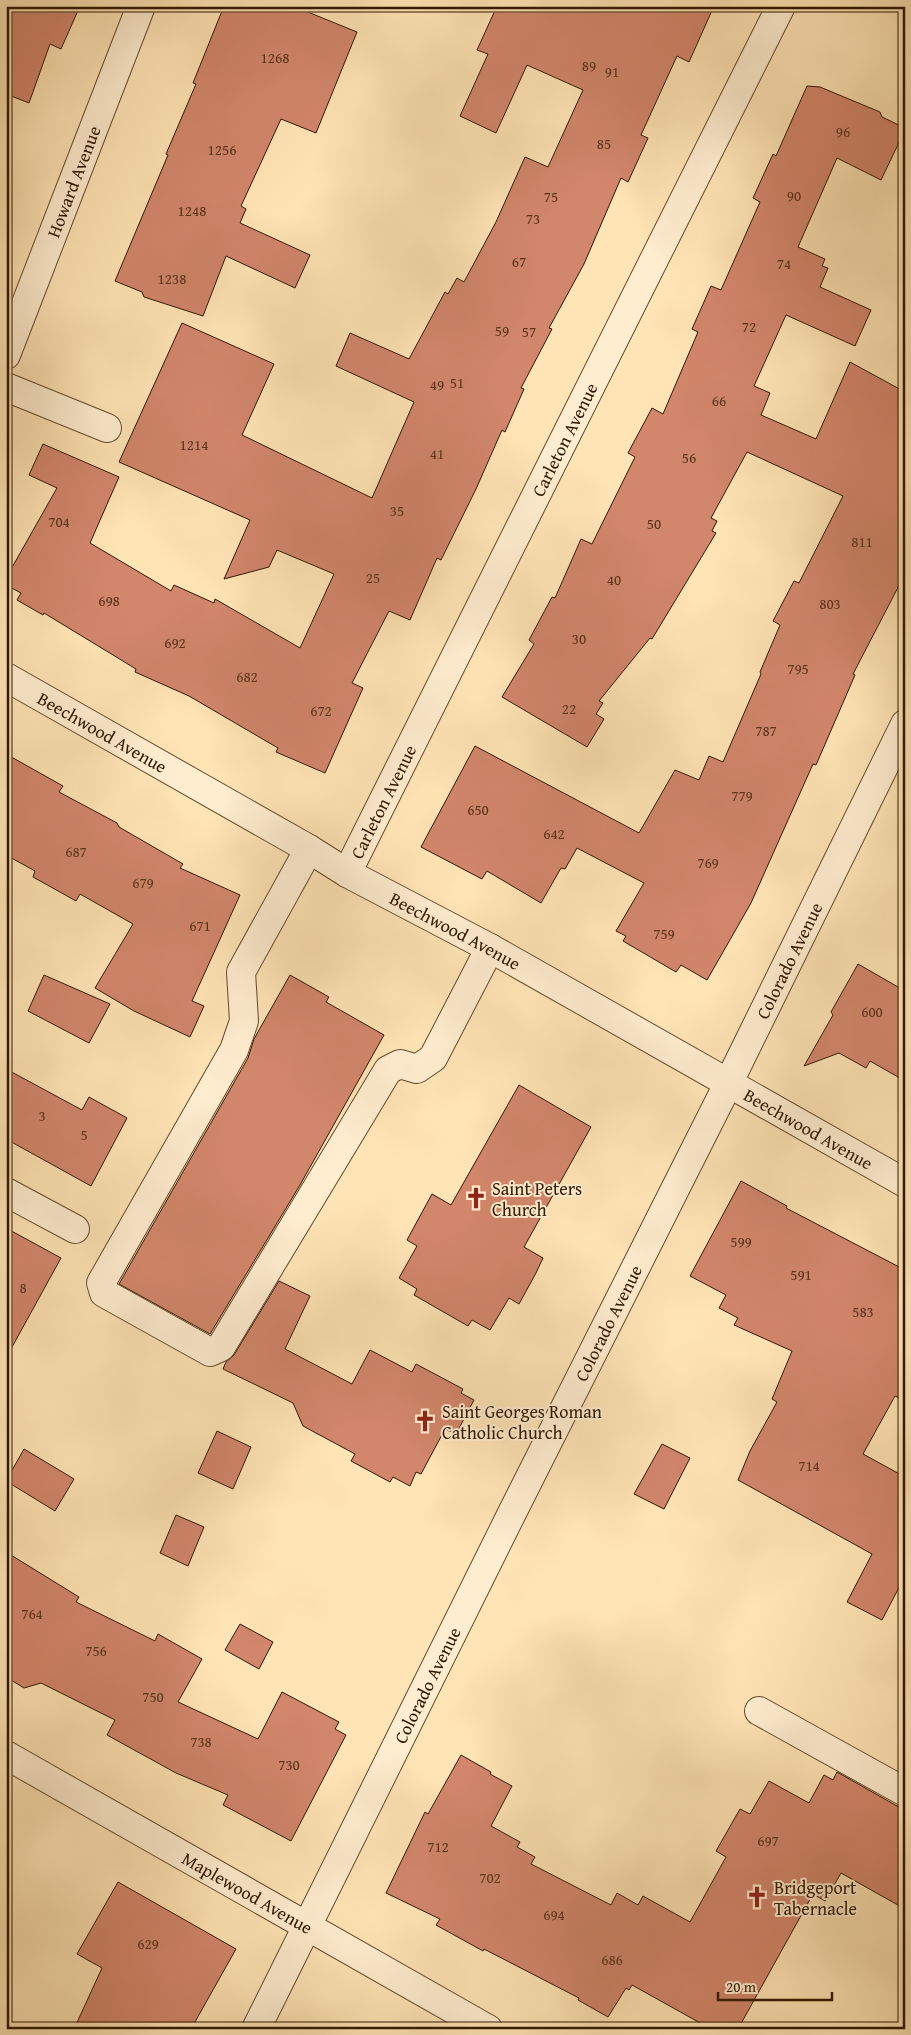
<svg xmlns="http://www.w3.org/2000/svg" width="911" height="2035" font-family="'Gentium Book Plus',serif">
<rect width="100%" height="100%" fill="#ffe4b5"/>
<filter id="stains"><feTurbulence type="fractalNoise" baseFrequency=".004" numOctaves="4"/><feColorMatrix values="0 0 0 0 .2 0 0 0 0 .09 0 0 0 0 .02 0 0 0 .5 -.17"/></filter>
<radialGradient id="worn" r=".72"><stop offset=".6" stop-color="#630" stop-opacity="0"/><stop offset="1" stop-color="#630" stop-opacity=".3"/></radialGradient>
<g fill="#d2866b" stroke="#301800">
<polygon points="6,6 80,6 61,49 50,44 29,103 6,94"/>
<polygon points="224,6 293,6 357,32 316,133 281,119 241,206 246,209 240,223 310,255 295,288 226,256 203,316 144,297 142,292 115,281 168,155 166,154 196,84 193,83"/>
<polygon points="497,6 714,6 689,62 677,56 641,135 648,138 628,182 621,178 584,264 549,328 552,329 521,388 524,389 505,432 502,430 476,489 441,560 437,558 410,620 389,611 352,683 363,688 325,773 276,752 278,748 189,696 135,672 136,669 44,613 43,615 17,600 21,593 6,585 6,578 57,488 29,475 43,444 119,477 90,543 171,591 174,585 214,603 215,599 300,648 334,574 277,550 269,567 224,579 250,520 119,462 182,323 274,364 242,435 372,498 414,402 336,366 350,333 409,359 445,292 448,294 457,278 464,282 496,222 525,157 548,167 583,90 527,65 496,133 460,116 488,54 477,50"/>
<polygon points="807,86 820,87 880,112 882,117 905,128 905,130 881,180 837,158 798,247 825,259 822,266 828,268 820,287 871,310 855,346 786,315 754,386 770,393 761,415 816,439 850,362 905,392 905,574 853,674 855,675 816,765 813,764 751,903 707,980 681,965 676,972 623,941 626,936 616,931 644,883 577,848 565,869 561,868 541,903 487,871 482,879 421,847 475,746 639,833 675,770 699,780 709,756 723,762 761,674 760,672 780,625 773,621 794,581 799,583 843,496 747,452 711,518 717,521 712,531 716,533 652,639 650,638 599,701 603,703 596,714 604,719 587,747 502,697 534,644 529,640 552,597 555,598 581,539 592,544 635,457 628,453 652,408 663,414 698,332 692,329 711,286 721,290 760,202 753,198 773,154 776,156"/>
<polygon points="6,754 63,786 59,792 117,823 119,827 183,864 180,868 240,895 192,1001 204,1006 190,1037 134,1011 95,988 133,924 80,894 76,901 33,877 35,871 6,855"/>
<polygon points="858,964 905,991 905,1081 870,1061 866,1068 839,1053 804,1066 833,1015 831,1012"/>
<polygon points="44,975 110,1004 89,1043 28,1011"/>
<polygon points="290,975 329,997 326,1002 384,1035 300,1185 210,1334 119,1284 248,1058 254,1039"/>
<polygon points="6,1069 82,1110 89,1097 127,1118 91,1186 6,1139"/>
<polygon points="519,1085 591,1127 524,1247 543,1258 536,1273 519,1304 509,1298 490,1330 472,1320 468,1326 414,1295 417,1289 399,1278 417,1246 407,1240 432,1194 451,1205"/>
<polygon points="741,1181 787,1206 786,1208 905,1270 905,1401 895,1396 863,1454 905,1477 905,1576 882,1620 847,1602 872,1554 738,1480 750,1451 777,1402 772,1399 792,1351 734,1325 738,1318 719,1308 726,1295 690,1276"/>
<polygon points="6,1228 61,1258 6,1358"/>
<polygon points="279,1281 310,1296 285,1349 352,1384 370,1350 412,1372 416,1364 463,1389 461,1393 474,1400 456,1434 445,1429 421,1474 416,1472 410,1486 393,1477 390,1482 351,1461 355,1454 303,1426 293,1403 223,1369 226,1362 234,1355"/>
<polygon points="217,1431 251,1447 233,1489 198,1473"/>
<polygon points="662,1444 690,1458 664,1509 634,1494"/>
<polygon points="24,1449 74,1479 55,1511 6,1481"/>
<polygon points="176,1515 204,1527 188,1566 160,1553"/>
<polygon points="6,1552 79,1597 76,1602 155,1641 158,1634 202,1659 178,1702 258,1739 282,1692 339,1722 335,1729 346,1735 291,1841 223,1805 228,1795 176,1773 107,1735 115,1720 41,1683 24,1688 6,1677"/>
<polygon points="240,1624 273,1642 259,1669 225,1650"/>
<polygon points="461,1755 491,1772 490,1774 512,1786 491,1826 520,1842 517,1847 535,1857 531,1864 611,1905 617,1893 638,1905 643,1896 690,1922 726,1857 716,1851 740,1809 750,1814 769,1781 809,1803 824,1775 833,1780 837,1772 897,1806 905,1808 905,1909 841,1873 825,1901 813,1894 738,2029 711,2029 632,1985 629,1990 626,1988 608,2017 578,2000 579,1998 484,1949 483,1951 436,1925 440,1919 386,1893 425,1812 428,1814"/>
<polygon points="118,1882 236,1949 191,2029 74,2029 102,1968 77,1954"/>
</g>
<g fill="none" stroke-linecap="round" stroke-linejoin="round">
<g stroke="#644b2d" stroke-width="30">
<g id="minor">
<path id="s1" d="M6,355L141,6"/>
<polyline points="6,387 107,428"/>
<path id="s2" d="M6,677L309,849L347,873L490,948L905,1183"/>
<polyline points="309,849 241,972 244,1021 234,1050 101,1283 104,1293 210,1352 221,1347 388,1070 400,1064 417,1069 433,1058 490,948"/>
<path id="s3" d="M347,873L781,6"/>
<polyline points="6,1192 75,1229"/>
<polyline points="759,1711 905,1792"/>
<path id="s4" d="M6,1755L488,2029"/>
<path id="s5" d="M256,2029L512,1513L728,1084L905,724"/>
</g>
</g>
<use href="#minor" stroke="#ffedcf" stroke-width="28"/>
</g>
<defs>
<g id="church-bare" transform="scale(1.725)"><path d="M-1.2-6h2.4v3.5h3.3v2.4h-3.3V6h-2.4V-.1h-3.3v-2.4h3.3Z" fill="#8f2418" stroke="#ffedcf" stroke-width="2.5" paint-order="stroke"/></g>
</defs>
<g fill-rule="evenodd">
<use href="#church-bare" x="476" y="1198"/>
<use href="#church-bare" x="425" y="1421"/>
<use href="#church-bare" x="757" y="1897"/>
</g>
<g text-anchor="middle" dominant-baseline="central" stroke-width="4" stroke-linejoin="round" paint-order="stroke">
<g font-size="15" fill="#58341b">
<text x="275" y="57">1268</text>
<text x="589" y="65">89</text>
<text x="612" y="71">91</text>
<text x="843" y="131">96</text>
<text x="604" y="143">85</text>
<text x="222" y="149">1256</text>
<text x="794" y="195">90</text>
<text x="551" y="196">75</text>
<text x="192" y="210">1248</text>
<text x="533" y="218">73</text>
<text x="519" y="261">67</text>
<text x="784" y="263">74</text>
<text x="172" y="278">1238</text>
<text x="749" y="326">72</text>
<text x="502" y="330">59</text>
<text x="529" y="331">57</text>
<text x="457" y="382">51</text>
<text x="437" y="384">49</text>
<text x="719" y="400">66</text>
<text x="194" y="444">1214</text>
<text x="437" y="453">41</text>
<text x="689" y="457">56</text>
<text x="397" y="510">35</text>
<text x="59" y="521">704</text>
<text x="654" y="523">50</text>
<text x="862" y="541">811</text>
<text x="373" y="577">25</text>
<text x="614" y="579">40</text>
<text x="109" y="600">698</text>
<text x="830" y="603">803</text>
<text x="579" y="638">30</text>
<text x="175" y="642">692</text>
<text x="798" y="668">795</text>
<text x="247" y="676">682</text>
<text x="569" y="708">22</text>
<text x="321" y="710">672</text>
<text x="766" y="730">787</text>
<text x="742" y="795">779</text>
<text x="478" y="809">650</text>
<text x="554" y="833">642</text>
<text x="76" y="851">687</text>
<text x="708" y="862">769</text>
<text x="143" y="882">679</text>
<text x="200" y="925">671</text>
<text x="664" y="933">759</text>
<text x="872" y="1011">600</text>
<text x="42" y="1115">3</text>
<text x="84" y="1134">5</text>
<text x="741" y="1241">599</text>
<text x="801" y="1274">591</text>
<text x="23" y="1287">8</text>
<text x="863" y="1311">583</text>
<text x="809" y="1465">714</text>
<text x="32" y="1613">764</text>
<text x="96" y="1650">756</text>
<text x="153" y="1696">750</text>
<text x="201" y="1741">738</text>
<text x="289" y="1764">730</text>
<text x="768" y="1840">697</text>
<text x="438" y="1846">712</text>
<text x="490" y="1877">702</text>
<text x="554" y="1914">694</text>
<text x="148" y="1943">629</text>
<text x="612" y="1959">686</text>
</g>
<g font-size="18" fill="#301800" stroke="#ffedcf">
<text stroke="none"><textPath href="#s1" startOffset="186">Howard Avenue</textPath></text>
<text stroke="none"><textPath href="#s3" startOffset="485">Carleton Avenue</textPath></text>
<text stroke="none"><textPath href="#s2" startOffset="111">Beechwood Avenue</textPath></text>
<text stroke="none"><textPath href="#s3" startOffset="80">Carleton Avenue</textPath></text>
<text stroke="none"><textPath href="#s2" startOffset="516">Beechwood Avenue</textPath></text>
<text stroke="none"><textPath href="#s5" startOffset="1194">Colorado Avenue</textPath></text>
<text stroke="none"><textPath href="#s2" startOffset="921">Beechwood Avenue</textPath></text>
<text stroke="none"><textPath href="#s5" startOffset="789">Colorado Avenue</textPath></text>
<text stroke="none"><textPath href="#s5" startOffset="384">Colorado Avenue</textPath></text>
<text stroke="none"><textPath href="#s4" startOffset="278">Maplewood Avenue</textPath></text>
</g>
<g font-size="18" fill="#301800" stroke="#ffedcf" text-anchor="start">
<text x="492" y="1188">Saint Peters<tspan x="492" dy="21">Church</tspan></text>
<text x="442" y="1411">Saint Georges Roman<tspan x="442" dy="21">Catholic Church</tspan></text>
<text x="774" y="1887">Bridgeport<tspan x="774" dy="21">Tabernacle</tspan></text>
</g>
</g>
<rect width="911" height="2035" fill="none" stroke="#ffe4b5" stroke-width="25"/>
<rect x="8" y="8" width="896" height="2020" fill="none" stroke="#301800" stroke-width="2.5"/>
<rect x="12" y="12" width="886" height="2010" fill="none" stroke="#301800"/>
<path d="M718 1992v8h114v-8" fill="none" stroke="#301800" stroke-width="2.5"/>
<text x="726" y="1992" font-size="15" fill="#301800" stroke="#ffedcf" stroke-width="4" paint-order="stroke">20 m</text>
<rect width="100%" height="100%" filter="url(#stains)"/>
<rect width="100%" height="100%" fill="url(#worn)"/>
</svg>
